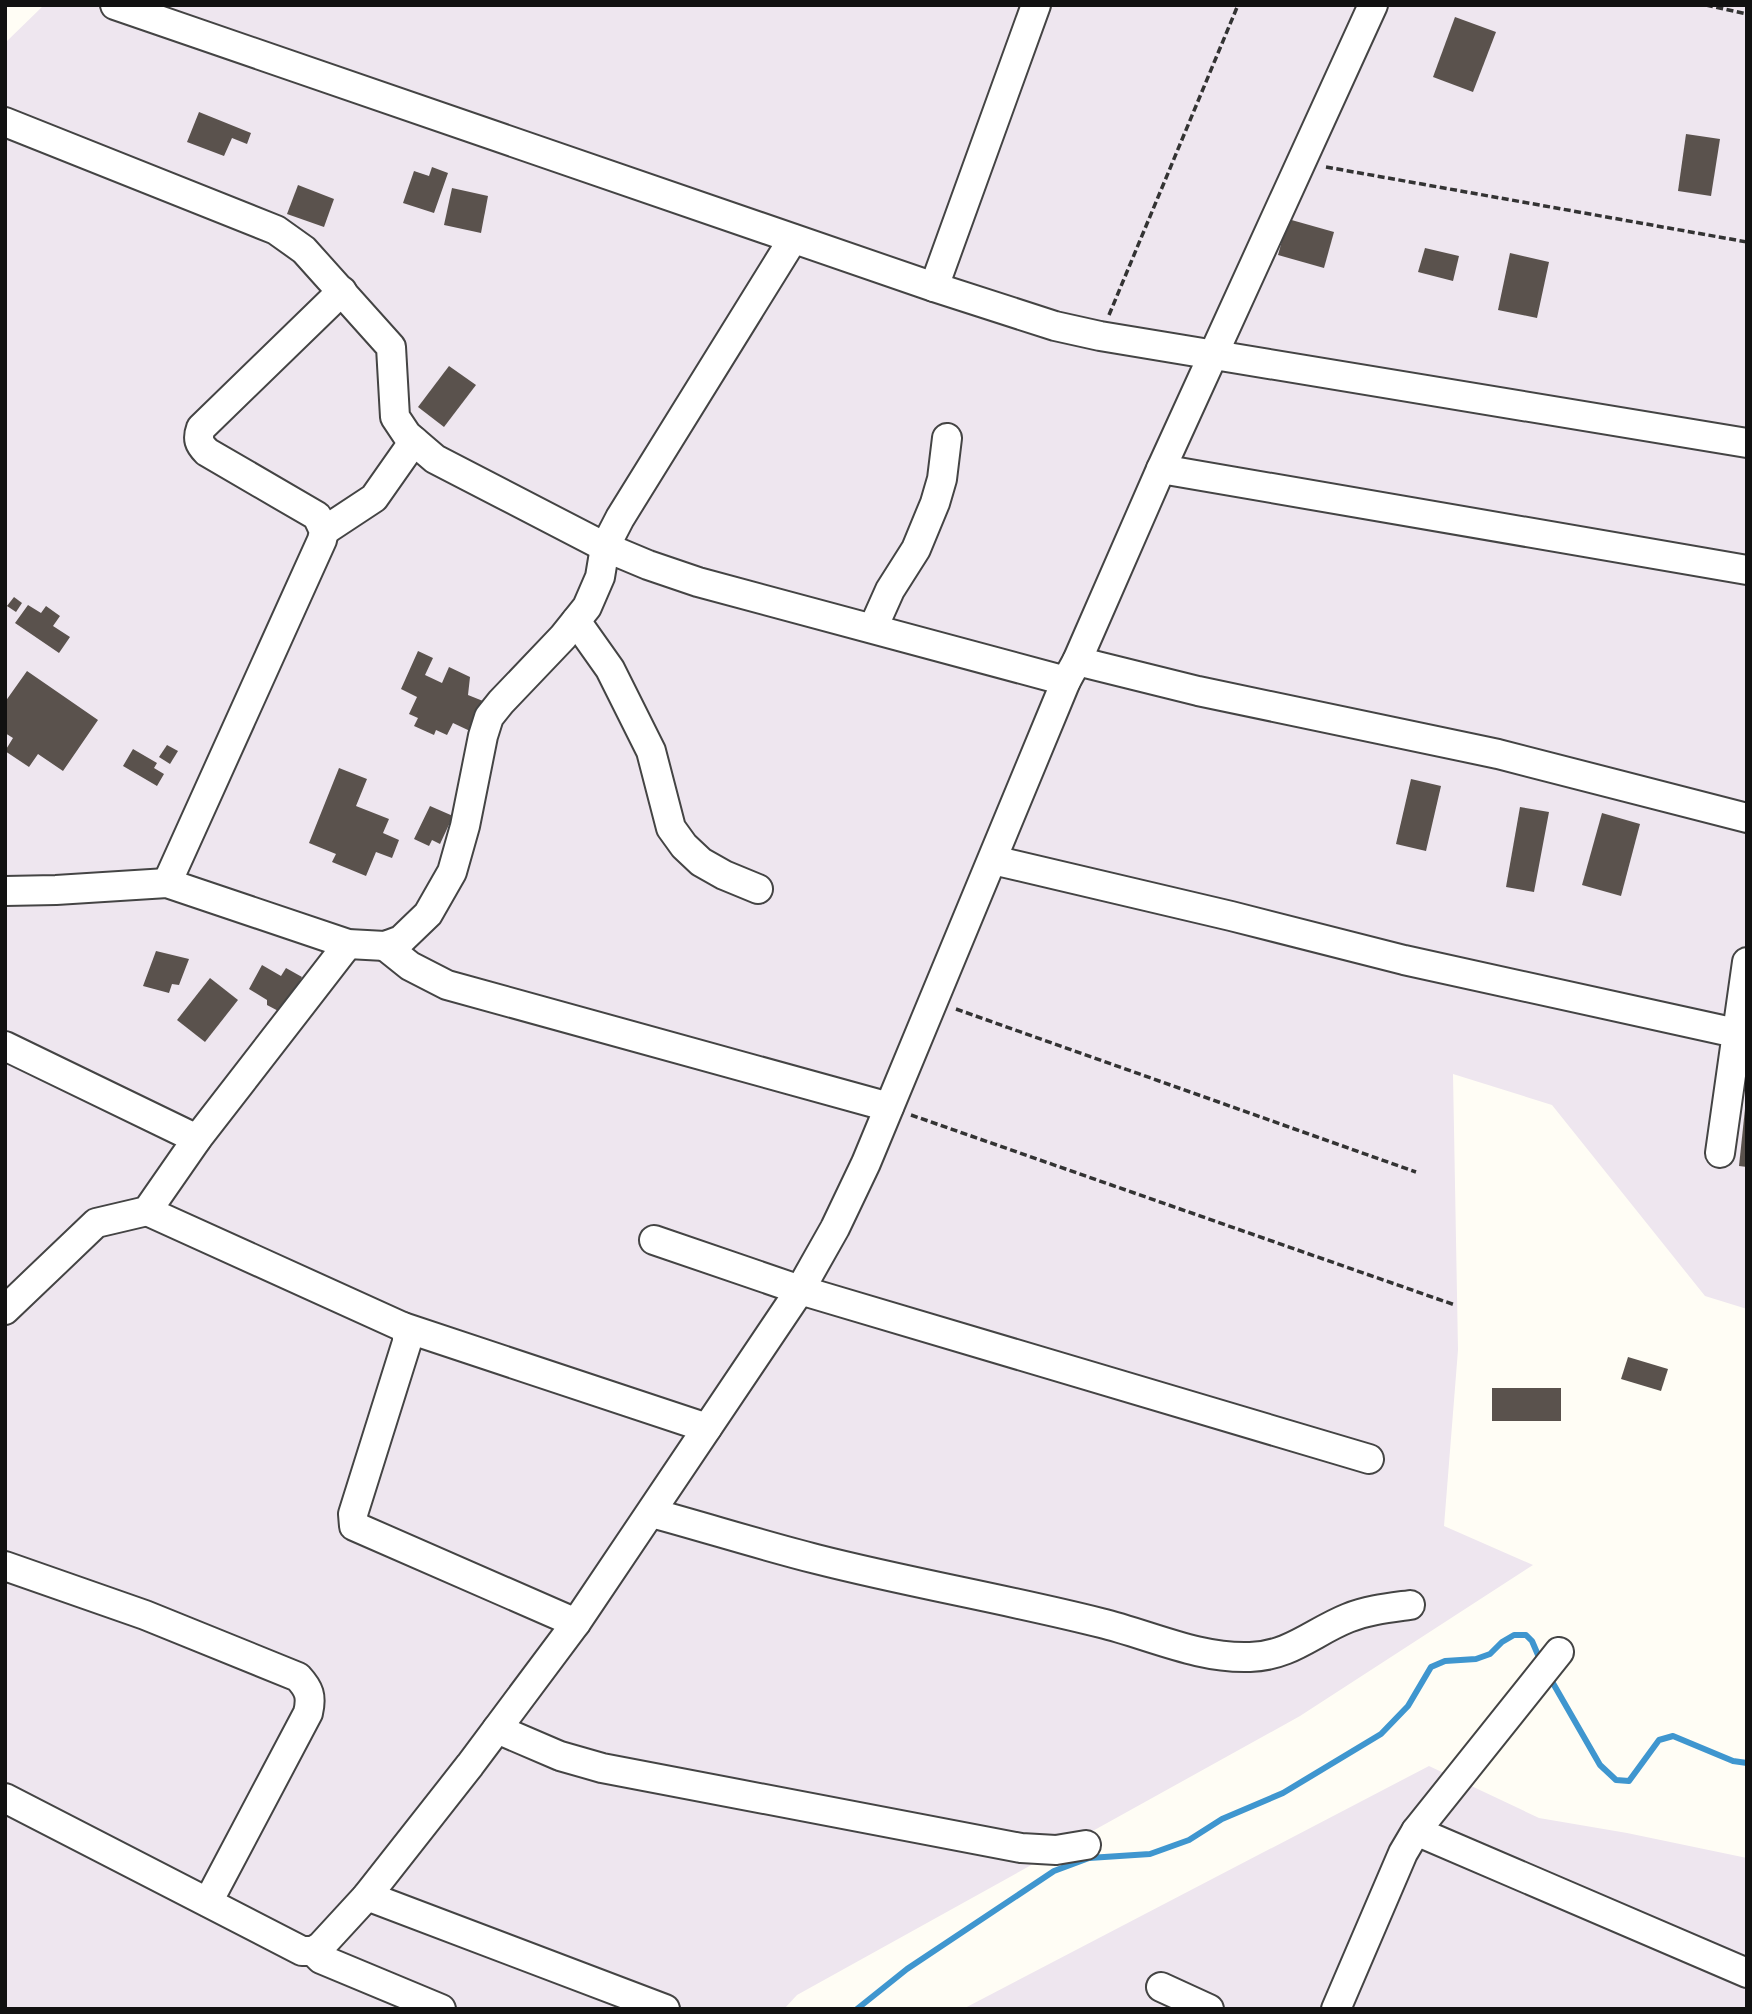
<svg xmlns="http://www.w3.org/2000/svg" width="1752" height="2014" font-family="Bitter,serif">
<rect width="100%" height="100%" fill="#fffdf5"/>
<g fill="#eee6ef">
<polygon points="44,5 1747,5 1747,1309 1705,1296 1552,1105 1453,1074 1458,1350 1444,1526 1533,1565 1300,1716 797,1995 784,2009 5,2009 5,43"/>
<polygon points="1429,1766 1539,1818 1627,1833 1747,1858 1747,2009 963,2009"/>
</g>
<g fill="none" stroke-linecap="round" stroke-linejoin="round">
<g stroke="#3f96cf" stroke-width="6">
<polyline points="1550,1678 1600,1765 1616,1780 1629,1781 1659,1740 1673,1736 1733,1761 1747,1763"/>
<polyline points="857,2009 907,1969 1054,1871 1089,1858 1150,1854 1189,1840 1222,1819 1283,1793 1381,1734 1408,1706 1431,1667 1445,1661 1476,1659 1490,1654 1502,1642 1514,1635 1526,1635 1532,1641 1541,1662"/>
</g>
</g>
<g fill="#5a524d">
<polygon points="1455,17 1496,32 1473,92 1433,77"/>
<polygon points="199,112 251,133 247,144 232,138 224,156 187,142"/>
<polygon points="1686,134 1720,139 1711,196 1678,191"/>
<polygon points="432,167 448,173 434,213 403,203 414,171 429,176"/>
<polygon points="298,185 334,199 324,227 287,214"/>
<polygon points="452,188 488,196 481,233 444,225"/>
<polygon points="1288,219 1334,232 1324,268 1278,255"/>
<polygon points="1425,248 1459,256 1453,281 1418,272"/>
<polygon points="1510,253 1549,262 1537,318 1498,310"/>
<polygon points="449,366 476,385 444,427 418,407"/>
<polygon points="14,597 22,603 16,612 7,606"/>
<polygon points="28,605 41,613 46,606 60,616 53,626 70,637 59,653 15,623"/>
<polygon points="418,651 433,658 425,675 442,683 449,667 470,677 468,695 483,701 470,731 453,723 447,735 436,730 434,735 414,726 418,718 409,714 417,697 401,689"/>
<polygon points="27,671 98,720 63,771 38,754 29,767 5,751 13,738 5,733 5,702"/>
<polygon points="167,745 178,751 170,764 159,757"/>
<polygon points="133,749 157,763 154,768 164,774 157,786 123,766"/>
<polygon points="339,768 367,779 356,806 389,819 383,833 399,840 392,858 376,852 366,876 332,862 336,854 309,843"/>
<polygon points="1411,779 1441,786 1426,851 1396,844"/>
<polygon points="430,806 453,816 440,844 432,840 429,846 414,839"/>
<polygon points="1520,807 1549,812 1534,892 1506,887"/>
<polygon points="1602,813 1640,824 1621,896 1582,885"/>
<polygon points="156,951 189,959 179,985 172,984 169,993 143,986"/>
<polygon points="262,965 281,976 286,968 302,977 295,989 308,1004 284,1014 267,1005 267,1000 249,989"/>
<polygon points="210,978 238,1000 205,1042 177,1020"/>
<polygon points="1745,1109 1747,1110 1747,1167 1739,1166"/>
<polygon points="1628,1357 1668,1369 1661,1391 1621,1379"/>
<rect x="1492" y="1388" width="69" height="33"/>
</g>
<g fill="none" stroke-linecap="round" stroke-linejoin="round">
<g stroke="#444" stroke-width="32">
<g id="minor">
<polyline points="115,5 934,287 1055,326 1100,336 1747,443"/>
<polyline points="5,122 276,230 304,250 391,347 395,417 407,435 435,459 605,547 648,565 698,582 1066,681"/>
<polyline points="934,287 1036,5"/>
<polyline points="1161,469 1747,570"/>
<polyline points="324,531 374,498 414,441"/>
<polyline points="576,621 610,669 651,751 671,828 684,846 701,862 724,875 758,889"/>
<polyline points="873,628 890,590 916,549 935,503 942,479 947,438"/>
<polyline points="1077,661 1198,691 1498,754 1747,818"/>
<polyline points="993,860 1231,916 1404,960 1736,1033"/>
<path d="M167,883L322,540L324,531L317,516L207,452C199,444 197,439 201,428L342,291"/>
<polyline points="5,891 56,890 167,883 348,944 385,946 401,940 428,914 452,872 465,826 483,736 489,717 501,702 563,637 587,607 600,577 605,547 620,518 793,239"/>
<polyline points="385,946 410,966 447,985 889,1107"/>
<polyline points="5,1046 197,1139"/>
<polyline points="1720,1153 1747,962"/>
<polyline points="147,1211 403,1327 407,1334 407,1342 353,1514 354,1526 576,1623"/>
<polyline points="654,1240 800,1290 1369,1459"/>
<polyline points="5,1310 96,1223 147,1211 197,1139 348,944"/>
<polyline points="403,1327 707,1428"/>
<path d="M652,1513C707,1528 761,1545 816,1559C910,1583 1006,1599 1101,1623C1150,1635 1199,1659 1250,1657C1290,1656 1313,1632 1348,1618C1368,1610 1388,1608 1410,1605"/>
<path d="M5,1566L145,1615L298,1677C309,1689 312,1696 308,1713L208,1902"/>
<polyline points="497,1729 560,1756 602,1768 1021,1848 1056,1850 1086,1845"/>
<polyline points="5,1798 302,1951 313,1951 321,1946 367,1896 470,1765 576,1623 800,1290 835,1228 866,1163 1066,681 1077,661 1161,469 1373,5"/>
<polyline points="1416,1831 1747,1973"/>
<polyline points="367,1896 665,2009"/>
<polyline points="313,1951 321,1959 441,2009"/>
<polyline points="1161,1987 1209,2009"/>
<polyline points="1336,2009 1403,1853 1416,1831 1559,1652"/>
</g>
</g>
<g stroke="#333" stroke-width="3.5" stroke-dasharray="7 3.5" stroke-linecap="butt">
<polyline points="1706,5 1747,14"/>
<polyline points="1326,167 1747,242"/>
<polyline points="1109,315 1238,5"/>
<polyline points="956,1009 1416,1172"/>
<polyline points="911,1115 1455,1305"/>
</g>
<use href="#minor" stroke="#fff" stroke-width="28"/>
</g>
<rect width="1752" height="2014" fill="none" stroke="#111111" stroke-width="14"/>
</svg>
